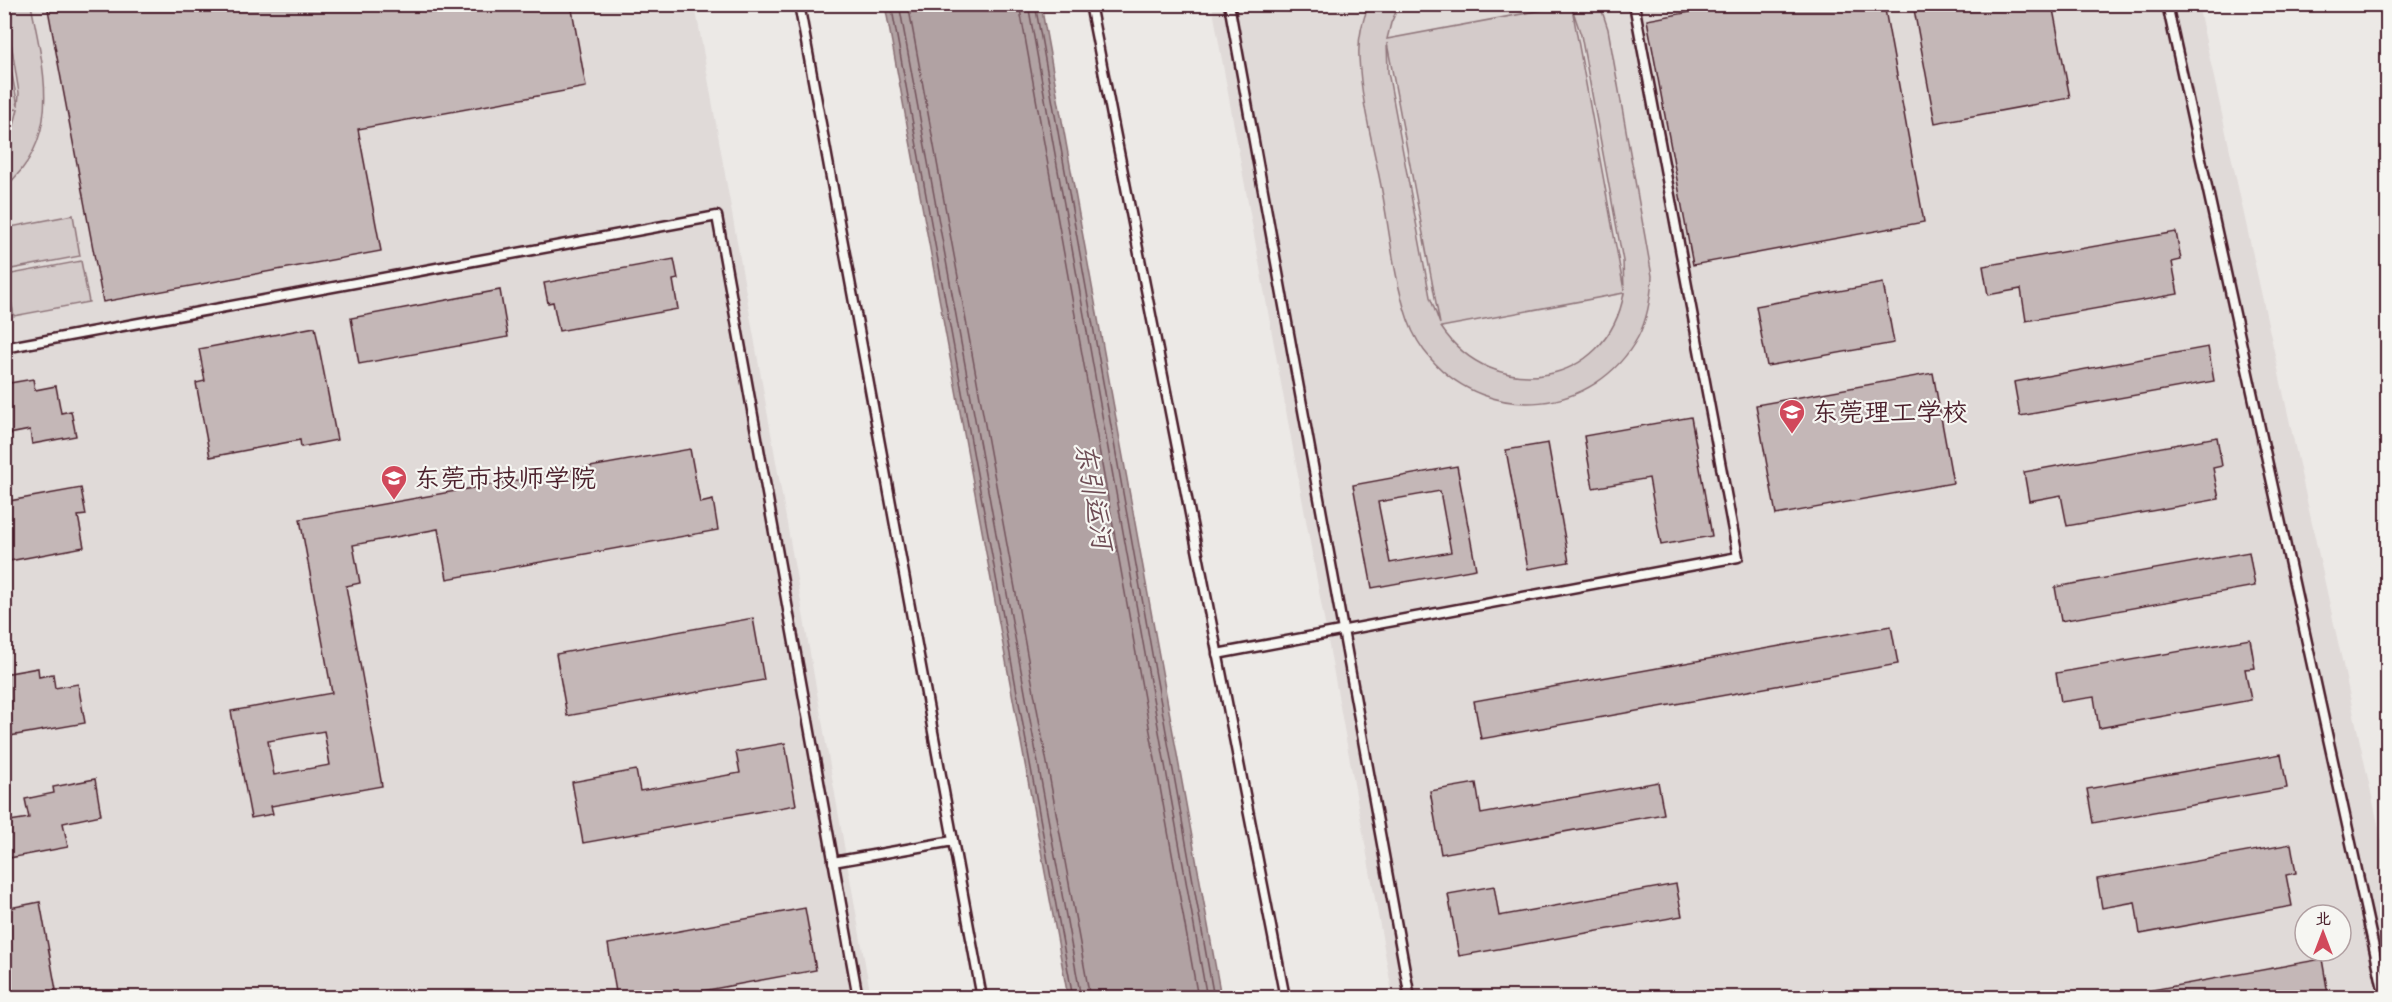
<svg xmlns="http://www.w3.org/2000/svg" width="2392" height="1002" font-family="Caveat,'LXGW WenKai TC',sans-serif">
<rect width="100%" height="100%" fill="#ece9e6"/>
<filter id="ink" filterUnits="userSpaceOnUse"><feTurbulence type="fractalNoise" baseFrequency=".0167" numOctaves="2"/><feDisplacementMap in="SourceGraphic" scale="12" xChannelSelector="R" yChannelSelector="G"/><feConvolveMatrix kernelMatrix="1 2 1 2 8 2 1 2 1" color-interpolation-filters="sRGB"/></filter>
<g filter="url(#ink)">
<g fill="#e0dad8" fill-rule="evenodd">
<polygon points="5,5 695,5 871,997 5,998"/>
<path d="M1212,5H2198L2387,865V997H1393ZM2305,915H2341V951H2305Z"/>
</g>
<g fill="#d4cbca" stroke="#8f757a" stroke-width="1.5" fill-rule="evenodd">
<path d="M5,4L31,5C44,70 63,137 5,187V145L14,125L18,109L5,111V38L18,106L19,93Z"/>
<path d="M1369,5H1399L1391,23L1387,39L1570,5H1600L1608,29L1652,276C1651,297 1648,318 1638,337C1595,416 1489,425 1431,359C1421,348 1413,334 1408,320C1394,279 1390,234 1382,191C1374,148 1361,102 1359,57C1358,39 1362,21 1369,5ZM1572,8L1581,35L1623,261L1624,290ZM1387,43L1440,324L1430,297L1388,72ZM1624,293C1608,387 1493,405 1441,327Z"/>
<polygon points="73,215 80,256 6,270 5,228"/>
<polygon points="81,261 89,302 14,316 6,275"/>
</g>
<polygon fill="#b1a2a3" stroke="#886e73" stroke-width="1.5" points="885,5 1041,5 1221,997 1068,997"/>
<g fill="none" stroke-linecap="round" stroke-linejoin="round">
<g stroke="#73535b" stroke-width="1.5">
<polyline points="891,4 1073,998"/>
<polyline points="899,4 1081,998"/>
<polyline points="908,4 1090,998"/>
<polyline points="1019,4 1198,998"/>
<polyline points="1028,4 1207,998"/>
<polyline points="1035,4 1214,998"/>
</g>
</g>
<g fill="#c4b7b7" stroke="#4a1f2b" stroke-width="1.5" fill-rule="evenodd">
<polygon points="47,4 571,4 586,87 358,129 381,251 103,302"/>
<polygon points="1733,4 1884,4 1924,222 1693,265 1647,20"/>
<polygon points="1913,4 2052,4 2070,98 1935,123"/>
<polygon points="2176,232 2181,260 2172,262 2178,294 2026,321 2021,289 1988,295 1983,266"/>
<polygon points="674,259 678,279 673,280 678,309 559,331 553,302 548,303 544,283"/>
<polygon points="1883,283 1894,343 1767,366 1756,306"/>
<polygon points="500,290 508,337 359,364 351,318"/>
<polygon points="315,327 337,440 301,447 300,440 210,457 196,383 205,381 199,349"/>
<polygon points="2208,347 2214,381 2020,416 2014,382"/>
<polygon points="1933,373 1953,483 1776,515 1756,405"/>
<polygon points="33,379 35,390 56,386 61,413 71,411 76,436 32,444 30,430 4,435 4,384"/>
<polygon points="1691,417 1712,536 1661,545 1649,478 1593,488 1584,436"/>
<polygon points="2217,437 2222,466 2213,468 2219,499 2067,526 2061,495 2029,501 2024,472"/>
<polygon points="1548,443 1569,562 1528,569 1506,450"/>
<path d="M690,449L700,503L713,500L718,530L447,579L438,529L353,545L360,583L346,586L382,786L271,806L273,814L251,818L231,711L332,693L300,519ZM324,731L330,765L274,775L268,741Z"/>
<path d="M1457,466L1476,569L1372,588L1353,485ZM1440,491L1451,552L1390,563L1378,502Z"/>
<polygon points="81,488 86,515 78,516 84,547 4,562 4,502"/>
<polygon points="2249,552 2255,586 2061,621 2055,587"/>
<polygon points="753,618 764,680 567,716 556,654"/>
<polygon points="1891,626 1898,664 1481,739 1474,701"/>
<polygon points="2250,639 2255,668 2245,669 2251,700 2099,728 2094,697 2061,702 2056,673"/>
<polygon points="38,668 39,677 53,674 55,688 78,684 85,723 4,737 4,674"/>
<polygon points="785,743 796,805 583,843 572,782 636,770 640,791 740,773 736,752"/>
<polygon points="2281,754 2287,788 2093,823 2087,789"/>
<polygon points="95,779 101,815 63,823 68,847 4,859 4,822 29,818 25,799 54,793 53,787"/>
<polygon points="1658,782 1664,814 1441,854 1430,791 1476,783 1481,814"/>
<polygon points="2291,844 2296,873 2286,875 2292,906 2140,934 2135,902 2102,908 2097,879"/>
<polygon points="1676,884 1682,916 1459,956 1448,894 1494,886 1499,916"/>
<polygon points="40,902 56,990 4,998 4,909"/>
<polygon points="805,908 816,970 665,998 617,998 608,944"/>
<polygon points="2322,959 2328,994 2307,998 2153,998 2152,990"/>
</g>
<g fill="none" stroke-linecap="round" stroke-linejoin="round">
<g stroke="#4a1f2b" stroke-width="13">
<g id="lane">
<polyline points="799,4 982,998"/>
<polyline points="1090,4 1285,998"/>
<polyline points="1229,4 1410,998"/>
<polyline points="2167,4 2385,998"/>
<polyline points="4,348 717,216 858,998"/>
<polyline points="1217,654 1738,557 1634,4"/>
<polyline points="833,862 953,841"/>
</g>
</g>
<use href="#lane" stroke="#f6f6f2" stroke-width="8"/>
</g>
</g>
<defs>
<g id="university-pin" transform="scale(1.35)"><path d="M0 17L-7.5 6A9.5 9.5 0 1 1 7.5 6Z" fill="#d1495b" stroke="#f6f6f2"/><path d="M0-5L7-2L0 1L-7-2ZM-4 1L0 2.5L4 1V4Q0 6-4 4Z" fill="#fff"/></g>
</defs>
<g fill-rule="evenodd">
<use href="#university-pin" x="1792" y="412"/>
<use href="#university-pin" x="394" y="478"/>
</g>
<g text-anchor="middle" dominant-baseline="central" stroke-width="4.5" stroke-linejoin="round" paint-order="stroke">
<g font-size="26" fill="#4a1f2b" stroke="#f6f6f2" text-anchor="start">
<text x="1812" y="412">东莞理工学校</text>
<text x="414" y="478">东莞市技师学院</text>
</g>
<g font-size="27" font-style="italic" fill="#6e4d55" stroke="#f6f6f2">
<text transform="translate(1094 496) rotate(80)">东引运河</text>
</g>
</g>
<rect width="2392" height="1002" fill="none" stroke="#f6f6f2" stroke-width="24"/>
<rect x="12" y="12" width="2368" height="978" fill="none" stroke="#4a1f2b" stroke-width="2" filter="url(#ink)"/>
<g transform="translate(2323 933)"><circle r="28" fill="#f6f6f2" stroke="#b1a0a2" stroke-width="1.5"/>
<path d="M0-4.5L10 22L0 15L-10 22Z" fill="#d1495b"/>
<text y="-9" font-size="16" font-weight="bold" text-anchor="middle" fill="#4a1f2b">北</text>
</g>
</svg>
